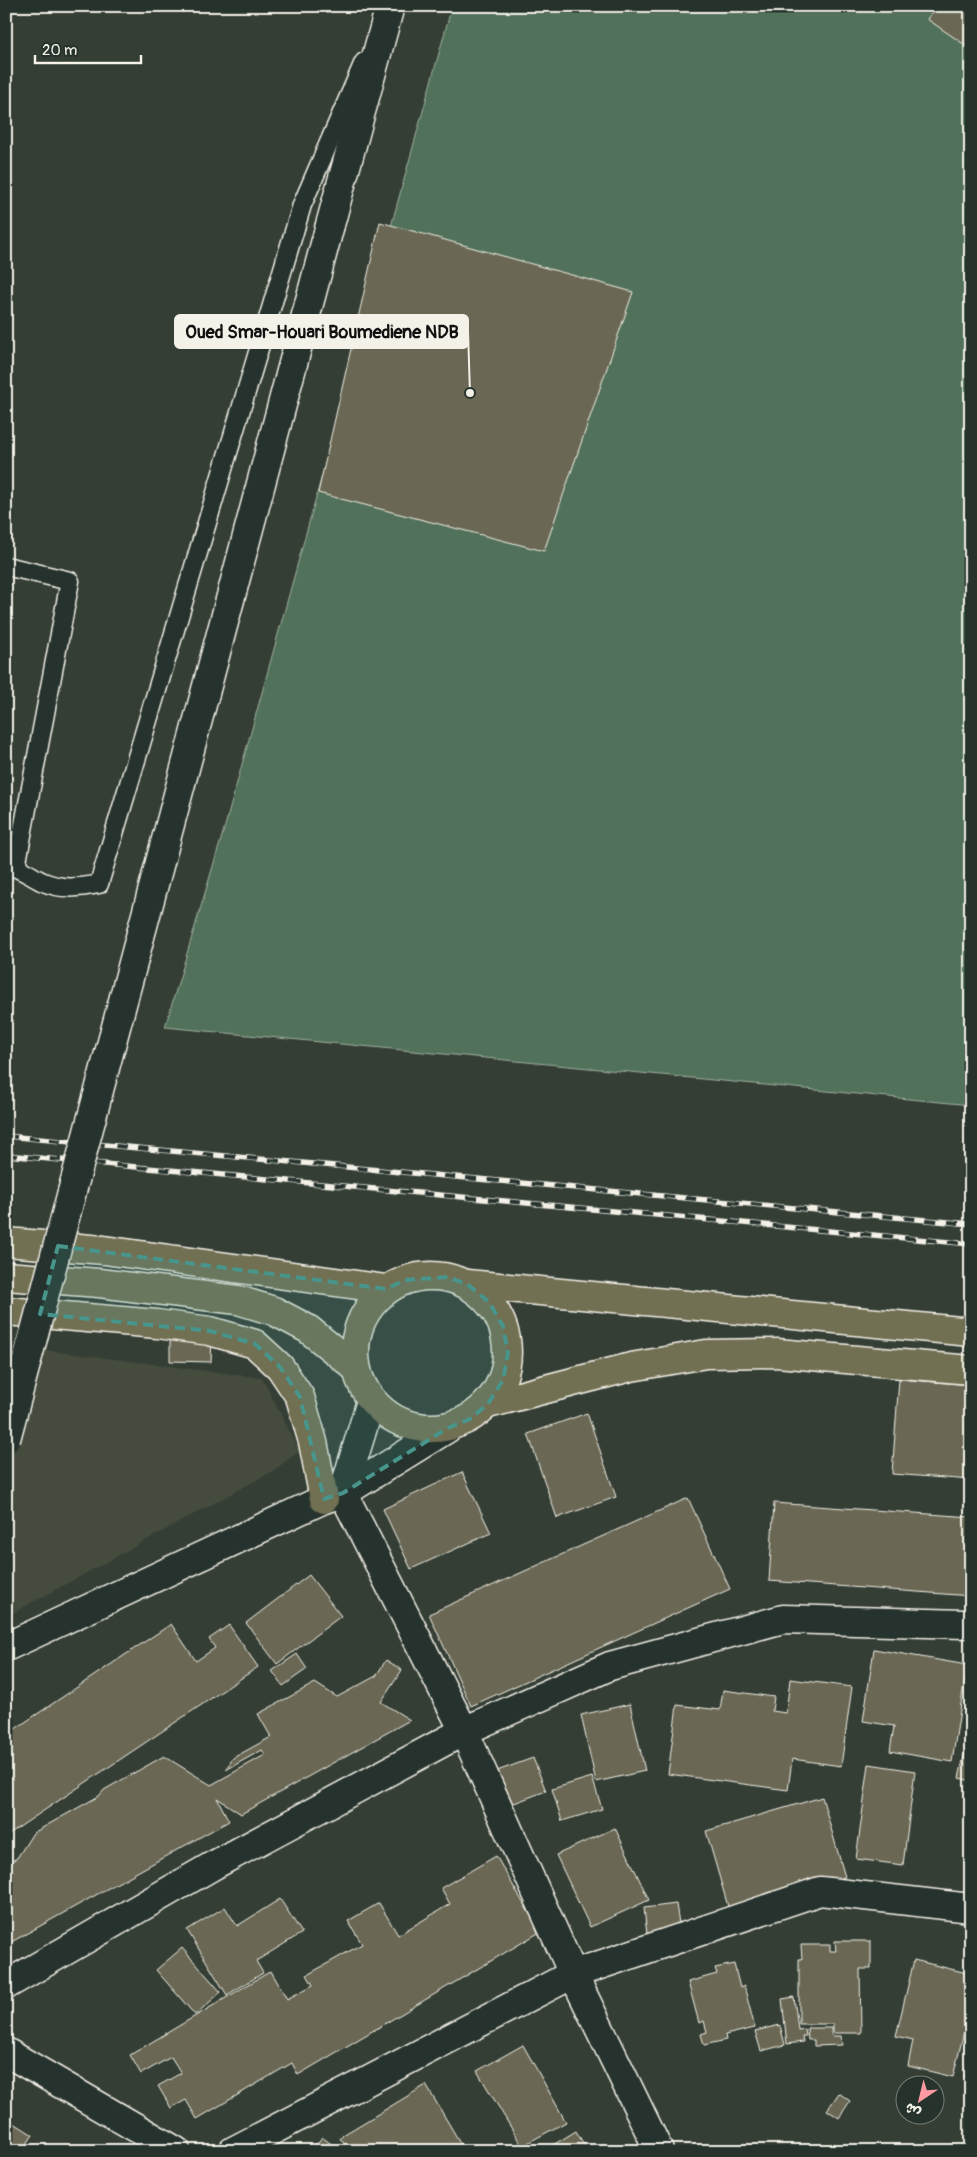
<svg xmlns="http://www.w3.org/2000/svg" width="977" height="2157" font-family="Pangolin,'Playpen Sans Arabic',sans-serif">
<rect width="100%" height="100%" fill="#343e35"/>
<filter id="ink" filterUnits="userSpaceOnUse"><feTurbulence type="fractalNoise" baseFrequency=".02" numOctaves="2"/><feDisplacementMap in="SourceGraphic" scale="10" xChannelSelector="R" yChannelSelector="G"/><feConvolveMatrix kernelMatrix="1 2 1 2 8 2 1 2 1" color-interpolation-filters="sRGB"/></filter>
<g filter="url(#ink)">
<polygon fill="#444b3e" points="6,1345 262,1378 300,1451 273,1471 6,1617 6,1510 12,1480 6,1480"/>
<polygon fill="#51715a" stroke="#a2b1a1" points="452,6 971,6 971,1105 165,1027 225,826"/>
<g fill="#6b6854" stroke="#f4f1e8">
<polygon points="937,6 971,6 971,49 927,19"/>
<polygon points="380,222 633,292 544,551 318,493"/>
<polygon points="971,418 971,429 966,425"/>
<polygon points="170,1338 212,1338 211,1362 170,1361"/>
<polygon points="899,1379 971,1385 971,1480 892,1474"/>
<polygon points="587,1413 616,1497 557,1518 528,1434"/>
<polygon points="462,1472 491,1533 411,1569 383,1509"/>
<polygon points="688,1498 730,1589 471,1706 429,1614"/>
<polygon points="774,1503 971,1517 971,1596 769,1581"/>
<polygon points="309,1575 341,1616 277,1664 246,1623"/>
<polygon points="171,1624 196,1661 215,1648 209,1639 229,1625 258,1667 6,1836 6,1735"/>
<polygon points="874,1649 967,1665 952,1762 890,1751 894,1726 863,1721"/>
<polygon points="297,1654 307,1669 283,1686 272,1671"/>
<polygon points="386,1660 402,1670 381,1702 410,1720 241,1814 217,1798 229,1821 6,1945 6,1864 17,1858 33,1833 99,1796 104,1790 164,1756 211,1785 265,1755 262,1750 226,1770 233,1758 271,1737 258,1714 315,1683 337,1697 376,1676"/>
<polygon points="790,1679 852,1687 841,1766 792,1759 788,1790 668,1774 677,1705 720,1710 723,1690 774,1697 772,1711 786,1713"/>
<polygon points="630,1704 645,1771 596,1782 581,1715"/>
<polygon points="971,1725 971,1781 959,1778"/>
<polygon points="533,1758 546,1791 509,1805 497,1771"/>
<polygon points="869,1764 915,1771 903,1865 856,1859"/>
<polygon points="592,1777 602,1809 562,1821 552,1789"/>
<polygon points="822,1797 845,1877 729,1910 706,1831"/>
<polygon points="615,1828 649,1900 590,1927 556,1855"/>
<polygon points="496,1856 540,1932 298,2075 292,2063 197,2119 186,2100 171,2108 158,2086 181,2073 171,2057 141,2074 130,2055 271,1971 287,1999 313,1985 307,1975 362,1944 348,1921 379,1903 398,1935 450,1904 441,1888"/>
<polygon points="280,1899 302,1933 256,1961 263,1973 227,1995 187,1930 225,1907 237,1926"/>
<polygon points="676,1904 680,1930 647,1935 644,1908"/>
<polygon points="835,1941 871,1941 871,1969 860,1969 861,2033 833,2033 833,2024 799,2024 799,1959 802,1959 801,1945 830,1945 830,1951 836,1951"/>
<polygon points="182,1948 221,1992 195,2015 156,1970"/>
<polygon points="914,1960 971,1974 971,2003 953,2077 908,2066 913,2040 896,2036"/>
<polygon points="734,1964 740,1988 744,1986 755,2028 725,2035 726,2040 704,2045 701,2034 707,2032 704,2021 699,2023 688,1982 717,1974 715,1968"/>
<polygon points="794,1997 798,2030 805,2029 806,2036 802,2036 803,2042 787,2044 782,1999"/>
<polygon points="780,2025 785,2045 761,2051 755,2031"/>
<polygon points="807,2028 832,2028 832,2036 841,2036 842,2045 814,2046 814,2040 808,2040"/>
<polygon points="523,2045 566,2122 522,2146 477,2071"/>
<polygon points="971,2048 971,2079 964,2077"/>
<polygon points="426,2085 465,2151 356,2151 340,2139 343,2135"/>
<polygon points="839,2093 850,2101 839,2118 827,2110"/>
<polygon points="11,2121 33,2135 22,2151 6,2151 6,2128"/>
<polygon points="576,2131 588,2151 543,2151"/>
<polygon points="322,2137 334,2146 340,2151 312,2151"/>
<polygon points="51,2146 59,2151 48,2151"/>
</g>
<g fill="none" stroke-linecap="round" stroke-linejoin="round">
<g stroke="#f4f1e8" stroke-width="21">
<g id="service">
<polyline points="6,566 70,581 16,867"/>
<path d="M6,865C20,867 29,875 41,881C61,890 78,888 99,884L302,205L364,62"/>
</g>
</g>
<g stroke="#f4f1e8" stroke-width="31">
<g id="minor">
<polyline points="343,1493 464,1731 573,1974 659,2151"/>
<polyline points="6,1985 214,1865 464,1731 610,1666 783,1619 964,1624"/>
<polyline points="6,2052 176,2151"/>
<polyline points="233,2151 573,1974 820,1891 971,1908"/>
</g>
</g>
<g stroke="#f4f1e8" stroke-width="31">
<g id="secondary">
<polyline points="330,225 390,6"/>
<polyline points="343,1493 371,1401"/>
<polyline points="6,1647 324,1499 343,1493 448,1428"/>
</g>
</g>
<g stroke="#f4f1e8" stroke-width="31">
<g id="primary">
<polyline points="6,1242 104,1250 386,1289"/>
<circle cx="431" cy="1352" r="76"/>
<polyline points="6,1276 99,1283 238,1300 274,1311 308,1329 356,1368"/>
<polyline points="467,1284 971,1332"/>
<polyline points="6,1311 157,1324 210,1331 255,1344 280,1367 300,1397 313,1442 324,1499"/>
<polyline points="488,1404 631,1367 706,1354 777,1353 971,1370"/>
</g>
</g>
<use href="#service" stroke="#26332d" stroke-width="18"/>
<use href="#minor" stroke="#26332d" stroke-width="28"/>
<use href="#secondary" stroke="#26332d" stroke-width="28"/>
<use href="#primary" stroke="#716f52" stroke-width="28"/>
<g stroke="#f4f1e8" stroke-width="5.5">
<g id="rail">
<polyline points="6,1136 971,1224"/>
<polyline points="6,1155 971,1244"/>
</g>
</g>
<use href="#rail" stroke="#26332d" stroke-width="4" stroke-dasharray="11" stroke-linecap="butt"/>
<g stroke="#f4f1e8" stroke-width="31" stroke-linecap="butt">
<polyline id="secondary-bridge" points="6,1439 330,225"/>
</g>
<use href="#secondary-bridge" stroke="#26332d" stroke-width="28"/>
</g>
</g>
<path fill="#48958c" fill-opacity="0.2" stroke="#48958c" stroke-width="4" stroke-dasharray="10 6" stroke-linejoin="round" d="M58,1246L386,1289L405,1280L447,1277L467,1284L489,1302L503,1326L508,1353L503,1380L488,1404L470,1419L448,1428L343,1493L324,1499L300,1397L280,1367L255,1344L210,1331L40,1314Z"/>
<path fill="none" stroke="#f4f1e8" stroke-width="2" d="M470 393L468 332"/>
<circle fill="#f4f1e8" stroke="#26332d" stroke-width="2" cx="470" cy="393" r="5"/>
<rect fill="#f4f1e8" stroke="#f4f1e8" stroke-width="2" x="175" y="315" width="293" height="33" rx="5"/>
<g font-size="18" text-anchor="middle" font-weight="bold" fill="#111">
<text x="322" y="338">Oued Smar-Houari Boumediene NDB</text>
</g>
<rect width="977" height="2157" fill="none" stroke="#26332d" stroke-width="25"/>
<rect x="12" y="12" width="952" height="2132" fill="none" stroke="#f4f1e8" stroke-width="2" filter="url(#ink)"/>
<g transform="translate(920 2100) rotate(215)"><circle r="24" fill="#26332d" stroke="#787f78"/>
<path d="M0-4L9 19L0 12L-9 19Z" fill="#ff9aa2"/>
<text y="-8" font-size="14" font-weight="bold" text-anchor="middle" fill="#f4f1e8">ش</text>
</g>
<path d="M35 55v8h106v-8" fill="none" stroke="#f4f1e8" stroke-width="2.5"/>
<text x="42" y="55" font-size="15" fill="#f4f1e8" stroke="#26332d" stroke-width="4" paint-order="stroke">20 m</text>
</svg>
